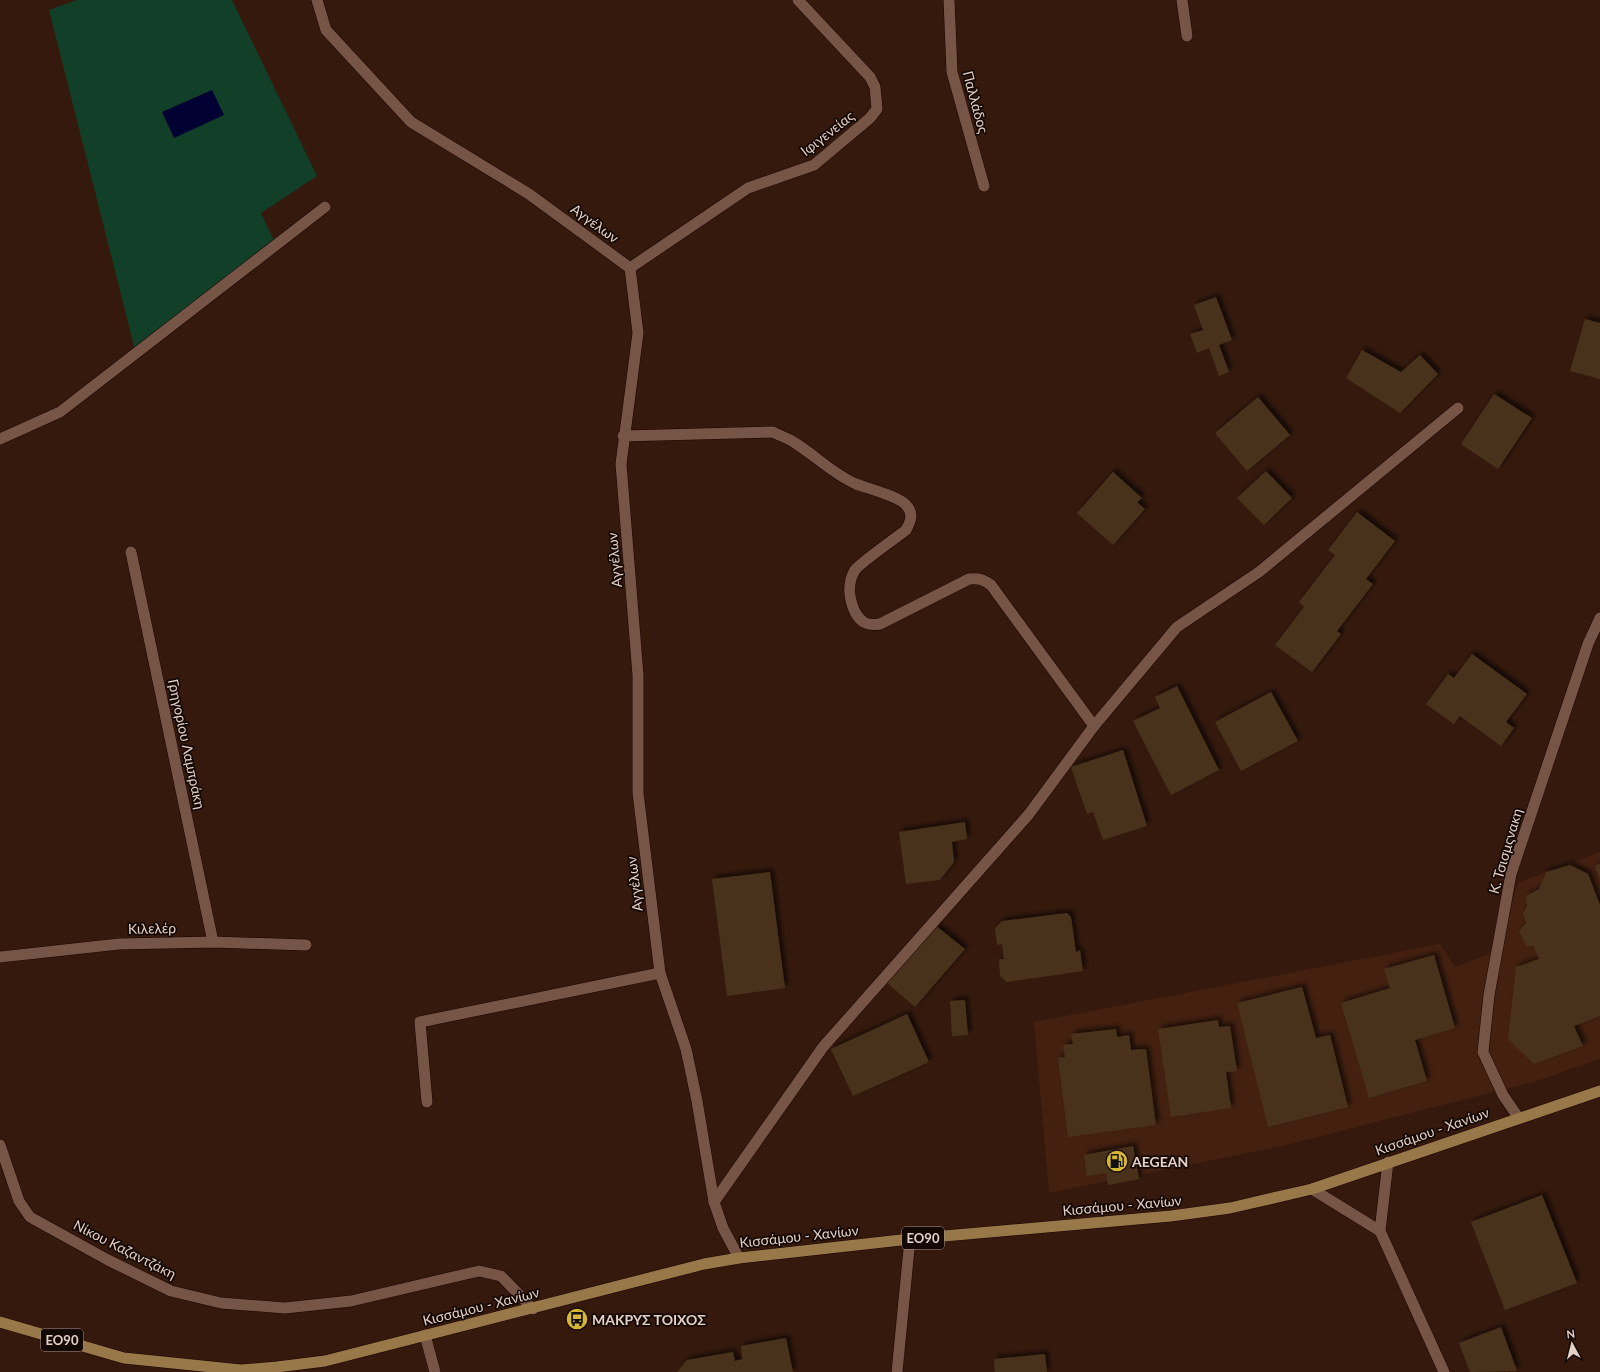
<svg xmlns="http://www.w3.org/2000/svg" width="1600" height="1372" font-family="Lato,sans-serif">
<defs>
<filter id="shadow"><feDropShadow dx="3.5" dy="-3.5" stdDeviation="2" flood-color="#0009"/></filter>
</defs>
<rect width="100%" height="100%" fill="#35190d"/>
<polygon fill="#432010" points="1600,852 1600,1059 1537,1081 1282,1146 1049,1193 1034,1022 1440,944 1455,967 1496,951 1518,883"/>
<polygon fill="#113f27" points="77,0 232,0 317,176 261,213 276,245 136,354 49,10"/>
<polygon fill="#000132" points="212,90 224,115 174,138 162,112"/>
<g fill="#4a331b" filter="url(#shadow)">
<polygon points="1216,297 1232,340 1219,345 1229,372 1219,376 1209,348 1197,353 1190,334 1203,330 1194,305"/>
<polygon points="1585,319 1600,323 1600,379 1570,371"/>
<polygon points="1362,350 1401,372 1420,355 1438,374 1400,413 1346,378"/>
<polygon points="1494,394 1532,418 1498,469 1461,444"/>
<polygon points="1258,397 1290,435 1247,471 1215,433"/>
<polygon points="1266,471 1292,498 1264,525 1237,498"/>
<polygon points="1113,472 1142,498 1137,502 1145,509 1113,545 1077,513"/>
<polygon points="1357,512 1395,541 1366,579 1373,584 1337,631 1341,634 1312,672 1275,645 1304,607 1299,602 1335,555 1328,550"/>
<polygon points="1472,654 1527,694 1506,722 1514,728 1501,746 1460,716 1454,724 1426,704 1448,674 1454,678"/>
<polygon points="1177,686 1219,770 1171,795 1133,721 1160,708 1155,697"/>
<polygon points="1271,692 1298,741 1241,771 1215,722"/>
<polygon points="1123,750 1147,826 1103,840 1093,812 1087,814 1071,767"/>
<polygon points="965,822 967,839 952,842 954,862 940,880 906,884 899,832"/>
<polygon points="1600,864 1600,880 1595,866"/>
<polygon points="1570,865 1588,874 1600,905 1600,1016 1574,1026 1583,1046 1534,1064 1508,1039 1516,967 1539,959 1533,945 1527,947 1519,931 1526,923 1523,913 1527,906 1526,896 1539,889 1546,872"/>
<polygon points="770,872 785,988 727,996 712,879"/>
<polygon points="1067,913 1071,917 1076,952 1080,950 1083,971 1007,982 1000,976 999,959 1004,959 1002,944 997,945 995,928 1002,921"/>
<polygon points="935,925 965,949 915,1007 886,982"/>
<polygon points="1434,955 1455,1028 1415,1040 1427,1081 1369,1098 1341,1003 1390,988 1384,969"/>
<polygon points="1302,987 1316,1038 1330,1035 1348,1107 1268,1127 1237,1003"/>
<polygon points="965,1000 968,1035 952,1036 950,1001"/>
<polygon points="907,1014 929,1062 853,1096 831,1049"/>
<polygon points="1218,1020 1219,1027 1230,1026 1237,1071 1226,1072 1231,1108 1171,1117 1158,1029"/>
<polygon points="1116,1029 1117,1037 1129,1035 1131,1050 1146,1049 1156,1125 1068,1137 1058,1058 1065,1057 1063,1045 1073,1044 1071,1034"/>
<polygon points="1133,1146 1139,1179 1108,1185 1106,1173 1087,1176 1084,1155"/>
<polygon points="1542,1195 1577,1283 1505,1310 1471,1222"/>
<polygon points="1501,1327 1517,1371 1470,1372 1459,1343"/>
<polygon points="786,1338 793,1372 677,1372 687,1360 733,1352 735,1361 742,1359 741,1346"/>
<polygon points="1045,1354 1047,1372 995,1372 994,1359"/>
</g>
<g fill="none" stroke-linecap="round" stroke-linejoin="round">
<g stroke="#1b0400" stroke-width="12">
<polyline id="service" points="897,1372 910,1239"/>
</g>
<g stroke="#1b0400" stroke-width="12">
<g id="minor">
<polyline points="317,0 326,30 411,122 529,194 630,268 638,333 621,464 638,675 638,793 660,973 686,1049 697,1101 714,1202 723,1228 739,1258"/>
<polyline points="949,0 952,72 984,186"/>
<polyline points="1182,0 1187,36"/>
<polyline points="630,268 748,188 814,165 870,118 877,109 875,87 870,77 798,0"/>
<path d="M623,436L773,432C780,436 788,438 795,443C816,456 833,474 856,484C869,489 898,496 906,505C914,513 911,521 906,530C896,538 861,562 855,570C847,583 849,599 855,612C861,623 868,626 880,624L969,579C978,578 983,579 991,585L1094,726"/>
<polyline points="0,439 60,412 325,207"/>
<polyline points="131,552 213,942"/>
<polyline points="0,957 119,944 213,942 306,945"/>
<polyline points="427,1102 420,1022 660,973"/>
<polyline points="1518,1117 1503,1095 1483,1052 1489,995 1511,874 1588,644 1600,618"/>
<polyline points="0,1145 19,1201 30,1217 108,1260 171,1291 221,1303 285,1308 351,1301 479,1271 501,1276 533,1309"/>
<polyline points="1388,1162 1380,1231 1444,1372"/>
<polyline points="1312,1189 1380,1231"/>
<polyline points="714,1202 823,1047 1029,814 1094,726 1177,627 1259,572 1458,408"/>
<polyline points="425,1335 435,1372"/>
</g>
</g>
<g stroke="#1b0400" stroke-width="12">
<polyline id="primary" points="0,1322 124,1358 241,1370 277,1367 325,1361 704,1264 739,1258 910,1239 1171,1216 1230,1208 1312,1189 1600,1091"/>
</g>
<use href="#service" stroke="#765547" stroke-width="11"/>
<use href="#minor" stroke="#765547" stroke-width="11"/>
<use href="#primary" stroke="#987848" stroke-width="11"/>
</g>
<defs>
<g id="fuel-disc" transform="scale(1.15)"><circle r="9.5" fill="#d6b534" stroke="#140804"/><path d="M-5.5-6h7V0h2V4h1.3V-2.5L3-4.5l.8-.8L6-3V5H2.5V1h-1V6h-7ZM-4.2-4.7v3.2H.2V-4.7Z" fill="#111"/></g>
<g id="bus-disc" transform="scale(1.15)"><circle r="9.5" fill="#d6b534" stroke="#140804"/><path d="M-5-6H5V4H4V6H2V4H-2V6H-4V4H-5ZM-3.5-4V0h7V-4ZM-3.5 1.2v1.5H-2V1.2ZM2 1.2v1.5H3.5V1.2Z" fill="#111"/></g>
</defs>
<g fill-rule="evenodd">
<use href="#fuel-disc" x="1117" y="1161"/>
<use href="#bus-disc" x="577" y="1319"/>
</g>
<g text-anchor="middle" dominant-baseline="central" stroke-width="3.5" stroke-linejoin="round" paint-order="stroke">
<g fill="#140804" stroke="#a4938c" stroke-width="1">
<rect x="902" y="1227" width="42" height="22" rx="3"/>
<rect x="41" y="1329" width="42" height="22" rx="3"/>
</g>
<g font-size="13" font-weight="bold" fill="#e2cfc6">
<text x="923" y="1238">ΕΟ90</text>
<text x="62" y="1340">ΕΟ90</text>
</g>
<g font-size="14" fill="#e2cfc6" stroke="#140804">
<text transform="translate(976 102) rotate(75)">Παλλάδος</text>
<text transform="translate(827 133) rotate(-38)">Ιφιγενείας</text>
<text transform="translate(595 223) rotate(36)">Αγγέλων</text>
<text transform="translate(614 560) rotate(-95)">Αγγέλων</text>
<text transform="translate(187 744) rotate(78)">Γρηγορίου Λαμπράκη</text>
<text transform="translate(1505 851) rotate(-74)">Κ. Τσισμςνακη</text>
<text transform="translate(634 884) rotate(-97)">Αγγέλων</text>
<text transform="translate(152 928) rotate(-1)">Κιλελέρ</text>
<text transform="translate(1432 1131) rotate(-19)">Κισσάμου - Χανίων</text>
<text transform="translate(1122 1205) rotate(-5)">Κισσάμου - Χανίων</text>
<text transform="translate(799 1236) rotate(-6)">Κισσάμου - Χανίων</text>
<text transform="translate(125 1249) rotate(27)">Νίκου Καζαντζάκη</text>
<text transform="translate(481 1306) rotate(-14)">Κισσάμου - Χανίων</text>
</g>
<g font-size="14" font-weight="bold" fill="#e2cfc6" stroke="#140804" text-anchor="start">
<text x="1132" y="1161">AEGEAN</text>
<text x="592" y="1319">ΜΑΚΡΥΣ ΤΟΙΧΟΣ</text>
</g>
</g>
<g transform="translate(1572 1344) rotate(353)" stroke="#140804" stroke-width="3" paint-order="stroke">
<path d="M0-3L7 15L0 10L-7 15Z" fill="#e2cfc6"/>
<text y="-6" font-size="11" font-weight="bold" text-anchor="middle" fill="#e2cfc6">N</text>
</g>
</svg>
